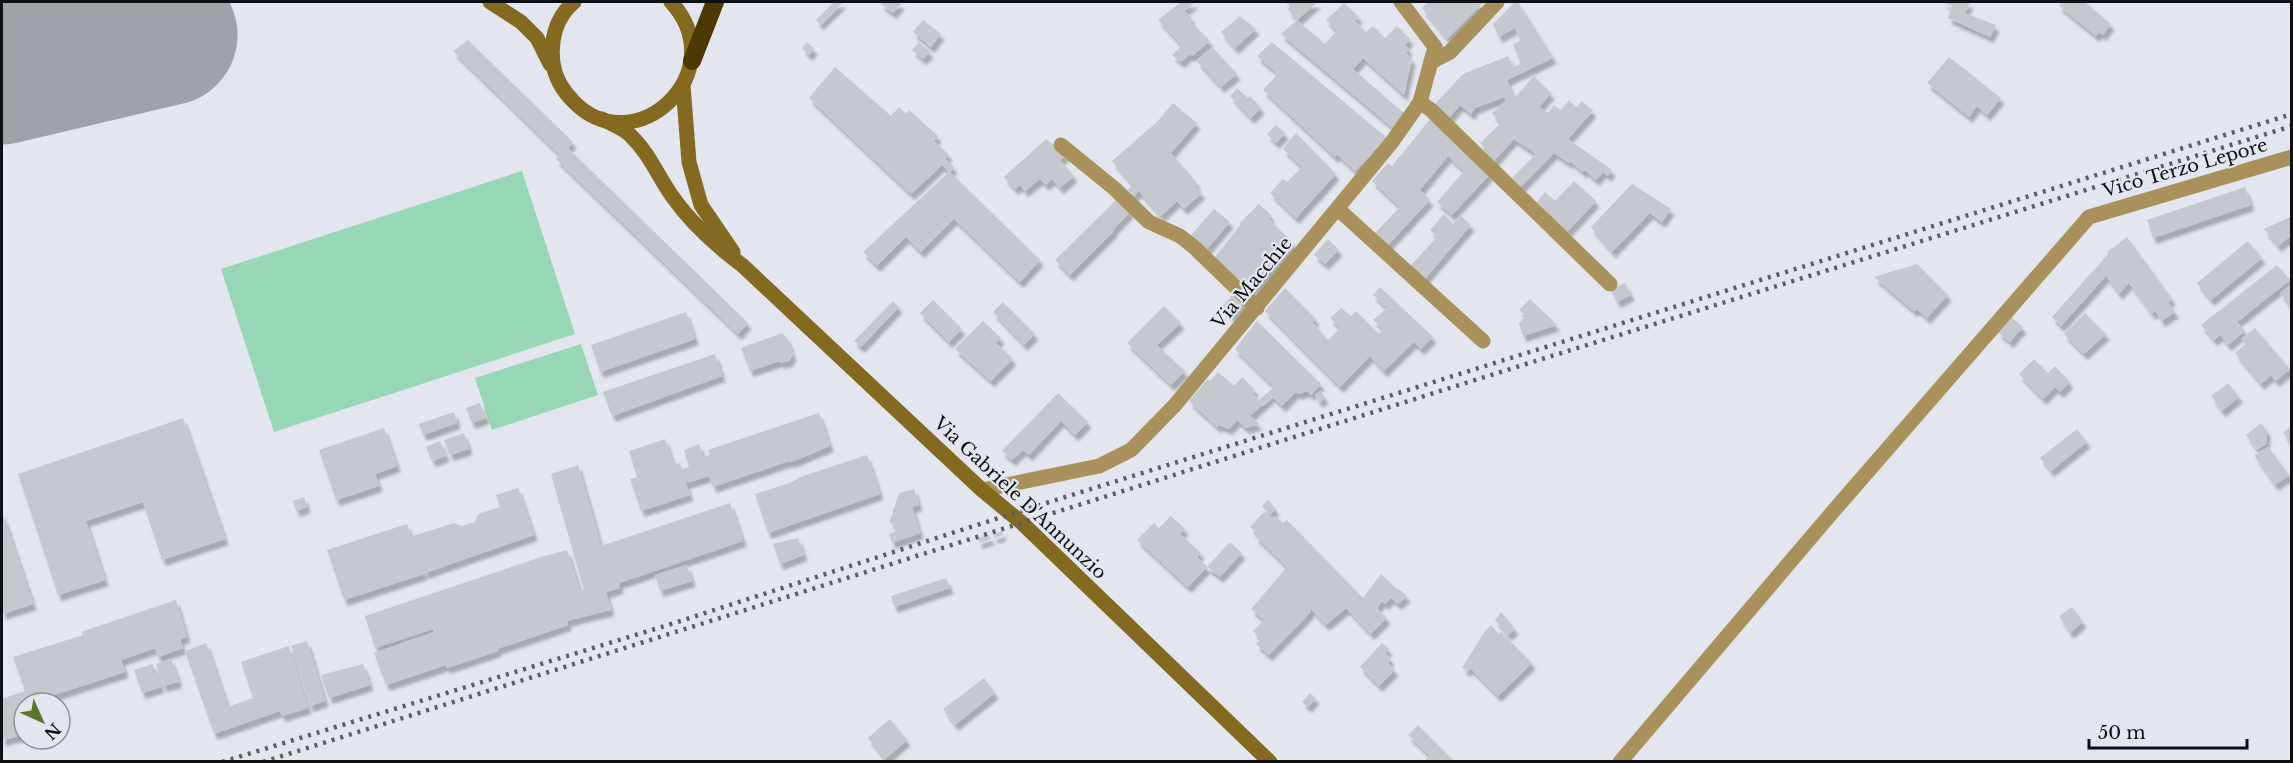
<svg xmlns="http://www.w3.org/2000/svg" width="2293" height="763" font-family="'Libre Baskerville',serif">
<defs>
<filter id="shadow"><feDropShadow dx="3.5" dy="6" stdDeviation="1.5" flood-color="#0004"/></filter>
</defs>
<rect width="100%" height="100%" fill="#e3e6ee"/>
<g fill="#96d8b6">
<polygon points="522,171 575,334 274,432 221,269"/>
<polygon points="581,344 598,395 492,430 475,378"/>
</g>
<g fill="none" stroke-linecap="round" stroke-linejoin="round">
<polyline stroke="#9fa2a8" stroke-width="141" points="2,74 167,35"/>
</g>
<g fill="#c6c8d0" filter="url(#shadow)">
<polygon points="834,2 843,2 820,24 816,20"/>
<polygon points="883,2 899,2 901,4 893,13 881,4"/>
<polygon points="1181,2 1195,2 1184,11 1192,18 1189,20 1210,41 1192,56 1190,54 1181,62 1172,55 1182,45 1158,20"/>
<polygon points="1285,2 1318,2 1297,20 1288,9 1290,6"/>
<polygon points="1428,2 1484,2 1447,39 1422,8"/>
<polygon points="1515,2 1518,2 1553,58 1507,80 1514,98 1534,76 1551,93 1539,107 1548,113 1554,105 1561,110 1569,100 1576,107 1582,101 1593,111 1568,139 1612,170 1608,176 1603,172 1596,180 1585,170 1583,172 1570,161 1569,163 1554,153 1521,187 1512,178 1536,154 1514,139 1494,161 1488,155 1490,153 1480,143 1501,123 1492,113 1506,101 1504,97 1475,108 1471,114 1460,105 1449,118 1435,104 1463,74 1508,56 1513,67 1521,64 1513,44 1521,41 1515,28 1499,37 1493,24"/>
<polygon points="1941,2 1970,2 1965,13 1996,25 1990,37 1948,18 1952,6"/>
<polygon points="2062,2 2085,2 2111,24 2103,35 2099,32 2096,36 2059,6"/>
<polygon points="1344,3 1359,17 1355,21 1366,32 1373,26 1385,38 1397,26 1410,39 1405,45 1409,49 1406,53 1412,59 1404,95 1363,58 1353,69 1405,114 1393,128 1281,34 1297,20 1325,44 1337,31 1326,20"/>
<polygon points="1240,16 1256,29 1235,48 1221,32"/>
<polygon points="923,20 941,34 931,47 913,32"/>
<polygon points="468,40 573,142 568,148 748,323 738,334 556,159 560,155 453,51"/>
<polygon points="807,42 814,49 809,55 802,48"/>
<polygon points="919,42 930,52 923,59 912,50"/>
<polygon points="1272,42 1387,138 1355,171 1337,154 1335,157 1263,90 1276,76 1274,74 1276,72 1257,56"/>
<polygon points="1213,48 1237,74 1221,87 1197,61"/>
<polygon points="1949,57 2001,98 1987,115 1977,106 1969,117 1927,83"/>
<polygon points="835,67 891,116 899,107 906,114 909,110 938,136 934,141 949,155 945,159 954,167 950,172 1040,260 1020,282 954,219 921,252 906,237 877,266 863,252 949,172 942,165 911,194 809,98"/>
<polygon points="1237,88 1248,98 1250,96 1261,108 1251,118 1230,96"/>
<polygon points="1173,103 1197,123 1171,153 1197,183 1195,186 1202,193 1184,209 1177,201 1161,216 1139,191 1134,196 1128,190 1133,185 1112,161 1157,122"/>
<polygon points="1431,118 1490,174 1452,215 1437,202 1464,171 1448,156 1420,190 1430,200 1388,245 1375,233 1400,207 1372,181 1388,163 1392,166"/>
<polygon points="1276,125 1285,133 1276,143 1267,134"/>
<polygon points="1296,133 1336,174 1296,218 1270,193 1283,179 1287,182 1302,167 1283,149"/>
<polygon points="1046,139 1067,154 1060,160 1074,176 1060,188 1052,179 1046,185 1040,179 1025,191 1020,185 1015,189 1004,177"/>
<polygon points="1574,181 1596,201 1568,231 1537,202 1545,192 1555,201"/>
<polygon points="1632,184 1671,209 1662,222 1650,213 1612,252 1591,227"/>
<polygon points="2245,187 2251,205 2153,238 2147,220"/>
<polygon points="1118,198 1131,211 1113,230 1114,231 1070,275 1055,260"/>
<polygon points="1259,204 1271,215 1268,218 1295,245 1251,292 1215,257 1241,224 1240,223"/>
<polygon points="1214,209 1230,222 1207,249 1191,235"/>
<polygon points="1444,214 1453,224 1460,215 1471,225 1424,280 1410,266 1437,237 1430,230"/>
<polygon points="2292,216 2292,235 2278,246 2264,229"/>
<polygon points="2127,237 2172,299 2168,302 2175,312 2162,321 2155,311 2152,314 2129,283 2119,294 2106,276 2061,326 2052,317 2108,254 2107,252"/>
<polygon points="1328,239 1339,250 1325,264 1314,255"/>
<polygon points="2248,241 2262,258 2211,300 2197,283"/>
<polygon points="1917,264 1948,295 1927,318 1917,309 1914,311 1874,277"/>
<polygon points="2277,265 2290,280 2237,322 2245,331 2228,345 2220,335 2214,340 2201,325"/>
<polygon points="1625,283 1631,295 1617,302 1611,290"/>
<polygon points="2292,284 2292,308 2280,293"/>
<polygon points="1380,287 1433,337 1421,349 1414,342 1384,371 1370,356 1340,387 1265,311 1285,288 1316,319 1312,322 1328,340 1340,328 1330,318 1341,308 1351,316 1356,311 1379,334 1383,329 1373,320 1387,308 1373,295"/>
<polygon points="1234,293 1244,302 1232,317 1222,307"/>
<polygon points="1530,299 1557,325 1523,336 1519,323 1526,316 1519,310"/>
<polygon points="933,300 962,329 949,342 920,313"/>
<polygon points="893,301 899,307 861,347 854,341"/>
<polygon points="1003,302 1035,334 1024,345 993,312"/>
<polygon points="1164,306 1181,323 1157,345 1185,371 1171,385 1127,343"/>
<polygon points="686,312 695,339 600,372 591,345"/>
<polygon points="2085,313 2106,334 2084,354 2064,334"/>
<polygon points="2011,317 2023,327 2010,342 1998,332"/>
<polygon points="983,321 1001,338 996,343 1013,359 991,381 955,349"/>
<polygon points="1257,321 1321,384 1311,395 1307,391 1299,394 1296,392 1282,406 1272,396 1250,416 1259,424 1246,428 1237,420 1229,429 1219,425 1217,427 1189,401 1208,379 1210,381 1218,372 1234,386 1242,377 1255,390 1252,393 1259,400 1274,387 1235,349"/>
<polygon points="2255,328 2290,369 2276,381 2271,375 2261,384 2235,353 2246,344 2241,339"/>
<polygon points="782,333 787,338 793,355 789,361 781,363 780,361 750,371 741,348"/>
<polygon points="715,354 722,376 612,416 603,392"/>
<polygon points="2034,359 2048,373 2055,366 2070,382 2060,392 2055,387 2043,399 2019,374"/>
<polygon points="2228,383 2239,397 2222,411 2211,396"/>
<polygon points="1321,391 1325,398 1319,402 1315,395"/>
<polygon points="1058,393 1088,422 1075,435 1061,421 1029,455 1023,450 1012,460 1002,451"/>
<polygon points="480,403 486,418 472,423 466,408"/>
<polygon points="454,412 457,423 423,435 419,424"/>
<polygon points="819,413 830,446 794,461 786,462 713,487 709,476 686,483 690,495 641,511 630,479 637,477 629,451 665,439 674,465 680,463 682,469 689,467 684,450 699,444 703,457 710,455 708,450"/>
<polygon points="183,418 225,539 162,560 143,502 86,521 105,580 58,595 18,474"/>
<polygon points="2261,423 2267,431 2266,444 2257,450 2246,435"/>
<polygon points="2292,426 2292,444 2283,433"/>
<polygon points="384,428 397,466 375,474 379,486 336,500 319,450"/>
<polygon points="2077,429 2087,442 2051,471 2040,458"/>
<polygon points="464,433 469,449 450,455 444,440"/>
<polygon points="440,441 446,456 432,461 426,447"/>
<polygon points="2268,447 2289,475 2275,485 2254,455"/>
<polygon points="867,455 880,494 768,533 755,494 792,482 800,477"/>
<polygon points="578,465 601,546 730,503 743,541 619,583 620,588 606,592 611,610 567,621 568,625 497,649 498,651 447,668 446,665 386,685 374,653 434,632 433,629 375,648 365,616 541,557 567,550 580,591 584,590 551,474"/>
<polygon points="518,488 534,535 425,573 413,536 454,523 462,526 475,522 478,514 500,507 496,495"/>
<polygon points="914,489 919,505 912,507 920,533 892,543 889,534 897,531 894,523 891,524 890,521 899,493"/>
<polygon points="304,497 307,507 296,511 293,501"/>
<polygon points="1268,500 1276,509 1270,515 1262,506"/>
<polygon points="2,512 33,604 2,614"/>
<polygon points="1264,512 1271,519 1275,516 1283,523 1287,520 1363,598 1381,574 1398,590 1399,589 1407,596 1398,604 1391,598 1385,604 1382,601 1377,608 1387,618 1371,634 1346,608 1326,625 1311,609 1310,613 1269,655 1256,644 1261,639 1253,631 1264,620 1251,609 1287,567 1255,536 1257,534 1250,527"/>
<polygon points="1171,516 1185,529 1180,534 1201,553 1197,557 1207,567 1230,542 1242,553 1220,577 1207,567 1188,587 1137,540 1154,523 1159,528"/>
<polygon points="407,524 424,574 344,600 327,550"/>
<polygon points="1002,531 1003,535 994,538 993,534"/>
<polygon points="989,535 991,539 979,543 978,538"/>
<polygon points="798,538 804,555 780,564 773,544"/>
<polygon points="687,565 692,581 660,591 655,575"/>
<polygon points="946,578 950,588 894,607 891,596"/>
<polygon points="176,600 187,637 180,639 183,648 158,657 155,648 121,660 125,672 35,701 35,703 24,703 24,735 2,740 2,699 25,691 13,657 83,635 81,632"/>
<polygon points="2072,607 2083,622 2070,633 2059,616"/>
<polygon points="1501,612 1515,629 1508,635 1495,620"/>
<polygon points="1491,625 1499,634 1501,632 1532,663 1498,696 1470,668 1468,671 1462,668 1483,634"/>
<polygon points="307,641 325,701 310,706 291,646"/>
<polygon points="206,643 228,707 253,698 241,662 289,646 308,708 282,716 280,711 214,734 185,651"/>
<polygon points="1382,643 1389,649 1385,653 1391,659 1388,663 1395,670 1379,686 1360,667"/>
<polygon points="171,659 179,682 163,686 156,664"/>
<polygon points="153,664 161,687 142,693 134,670"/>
<polygon points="363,664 370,685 329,698 321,675"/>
<polygon points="984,678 995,693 955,725 943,709"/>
<polygon points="1310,693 1316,698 1308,707 1302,702"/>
<polygon points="890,719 907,740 885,759 868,738"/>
<polygon points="1418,725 1455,762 1423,762 1430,756 1408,735"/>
</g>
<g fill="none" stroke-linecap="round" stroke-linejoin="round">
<g stroke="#aa915b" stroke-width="15">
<polyline points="1431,62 1450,52 1497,2"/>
<polyline points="1420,102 1431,110 1610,284"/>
<polyline points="1061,145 1115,189 1149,222 1180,236 1195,248 1257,308"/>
<polyline points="1338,209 1483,341"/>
<polyline points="982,490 1099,466 1131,450 1175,405 1392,142 1420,102 1435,47 1401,2"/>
<polyline points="1620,762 1830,515 2089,217 2292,157"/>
</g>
<g stroke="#866921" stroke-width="15">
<polyline points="490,2 521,22 537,38 550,64"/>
<path d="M574,2C556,17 550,40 553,63C555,79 563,91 574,102C635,164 735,72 671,2"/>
<polyline points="683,85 689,162 701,205 733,252"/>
<path d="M602,119C611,124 623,128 630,135C649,153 658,176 672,196C691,223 715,245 742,265L982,490L1022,523L1270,762"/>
</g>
<polyline stroke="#4b3803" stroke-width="18" points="692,61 715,2"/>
<g stroke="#5b5d62" stroke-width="4.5" stroke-dasharray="3 6" stroke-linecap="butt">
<polyline points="222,762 668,625 1011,514 2292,114"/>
<polyline points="263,762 1526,364 2292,126"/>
</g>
</g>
<g text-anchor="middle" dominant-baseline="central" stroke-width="4.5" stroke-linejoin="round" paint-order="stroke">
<g font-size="18" fill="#0f1013" stroke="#e3e6ee">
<text transform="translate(2185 168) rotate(-16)">Vico Terzo Lepore</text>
<text transform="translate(1252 283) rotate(-50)">Via Macchie</text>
<text transform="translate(1020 498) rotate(43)">Via Gabriele D'Annunzio</text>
</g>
</g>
<rect width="2293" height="763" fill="none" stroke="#0f1013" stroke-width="6"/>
<g transform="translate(42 721) rotate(135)"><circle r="28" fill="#e3e6ee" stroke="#8e9096" stroke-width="1.5"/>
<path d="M0-4.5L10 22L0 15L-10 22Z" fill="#58772d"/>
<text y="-9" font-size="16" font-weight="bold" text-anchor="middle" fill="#0f1013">N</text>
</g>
<path d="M2089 739v9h158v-9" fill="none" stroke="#0f1013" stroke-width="3"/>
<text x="2098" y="739" font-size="18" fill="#0f1013" stroke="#e3e6ee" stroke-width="4.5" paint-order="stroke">50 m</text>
</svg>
